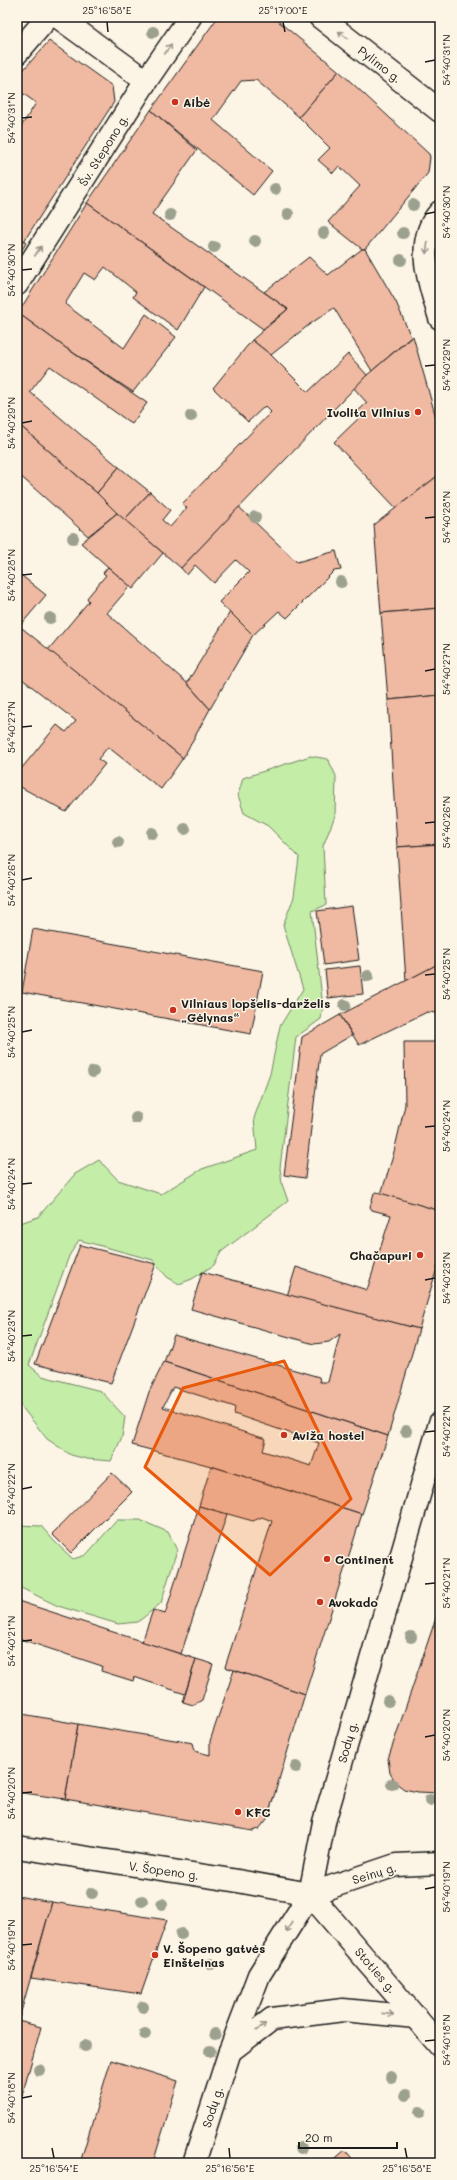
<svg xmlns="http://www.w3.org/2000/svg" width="457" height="2180" font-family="Mali,sans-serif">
<rect width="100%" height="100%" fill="#fcf5e5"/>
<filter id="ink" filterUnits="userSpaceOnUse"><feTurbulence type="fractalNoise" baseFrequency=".025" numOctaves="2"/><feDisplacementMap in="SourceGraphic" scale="8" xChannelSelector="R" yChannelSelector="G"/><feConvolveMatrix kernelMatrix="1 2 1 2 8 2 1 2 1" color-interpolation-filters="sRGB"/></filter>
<g filter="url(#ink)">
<g fill="#c4eda8" stroke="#708462">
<polygon points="310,756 328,759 336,776 335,816 323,846 326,905 312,911 323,1007 321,1019 296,1037 280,1168 282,1184 288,1201 221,1252 214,1265 192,1279 179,1284 167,1277 153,1260 79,1240 69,1256 29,1365 42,1376 101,1391 125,1417 122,1437 111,1461 87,1459 71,1455 47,1439 17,1401 17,1224 38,1217 75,1174 99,1160 118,1180 161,1194 202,1169 257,1150 254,1118 270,1074 280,1026 303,989 283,925 294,897 299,857 268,826 244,813 238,795 243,778"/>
<polygon points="117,1520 140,1520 168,1532 177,1550 161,1603 138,1622 118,1624 58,1606 17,1586 17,1525 41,1526 55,1542 73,1559 86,1555"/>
</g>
<g fill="#efb9a2" stroke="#1c1c1c" fill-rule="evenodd">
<polygon points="218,17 273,17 339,71 299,117 256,80 241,81 213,120 272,171 253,195 151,110"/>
<polygon points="49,41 112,86 114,102 24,241 17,236 17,133 36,103 17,89 17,77"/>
<polygon points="339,71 429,154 430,157 428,173 365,249 362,249 328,222 360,186 339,166 333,173 318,160 330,148 299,117"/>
<polygon points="151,110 197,150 152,214 288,309 263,329 87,203"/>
<polygon points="87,203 204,287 178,330 133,297 136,292 105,267 95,280 84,273 65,304 124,348 146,314 176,337 133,392 63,346 18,313"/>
<polygon points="17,236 26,243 17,258"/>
<polygon points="362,249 365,249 396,302 411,337 372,371 334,308 310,324 271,355 252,340 288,309 264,292 309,257 328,275"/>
<polygon points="18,313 63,346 147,403 132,424 50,366 30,392 119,467 97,493 17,423"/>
<polygon points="413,336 440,432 440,474 396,508 334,442 362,415 358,411 367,403 353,387"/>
<polygon points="252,340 271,355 308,392 348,354 367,375 181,568 124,520 150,492 170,510 162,520 170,527 187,508 182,504 271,412 265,406 248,422 213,388"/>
<polygon points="17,423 97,493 117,513 88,536 17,473"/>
<polygon points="119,467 150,492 124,520 97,493"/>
<polygon points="440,474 440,608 381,613 374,525"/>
<polygon points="239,507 297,562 336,551 341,570 334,571 287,618 279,611 253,635 219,602 249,572 236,560 214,583 195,565 187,575 181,568"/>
<polygon points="117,513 163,553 133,589 81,543"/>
<polygon points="108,567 130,586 107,613 187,683 210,709 183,758 48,650 89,601 87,598 106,575 103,573"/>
<polygon points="17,572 46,595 20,626 17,624"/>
<polygon points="440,608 440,695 388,700 381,613"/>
<polygon points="230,612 253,635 210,709 187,683"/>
<polygon points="17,624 183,758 161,789 108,747 98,759 105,764 66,812 17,785 17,774 57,725 66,732 76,721 17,675"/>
<polygon points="440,695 440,844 397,847 388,700"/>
<polygon points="440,844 440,963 406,981 397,847"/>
<polygon points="352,906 359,960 324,965 317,911"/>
<polygon points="33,929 263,971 251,1034 22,992"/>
<polygon points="440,963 440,1042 435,1042 437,1013 427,1012 359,1045 340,1015"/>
<polygon points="360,966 363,994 328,998 325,970"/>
<polygon points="340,1015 352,1035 320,1054 305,1178 284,1175 302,1037"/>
<polygon points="404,1042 440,1042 440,1211 381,1194 393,1156 405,1105"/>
<polygon points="377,1192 440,1211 440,1258 419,1329 287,1296 296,1267 367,1290 391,1215 372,1210 370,1207 374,1193"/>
<polygon points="80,1245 156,1264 111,1383 35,1364"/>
<polygon points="202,1272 419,1329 388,1436 164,1362 174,1335 319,1377 320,1382 328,1382 340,1334 329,1342 314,1344 191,1309"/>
<path d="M164,1362L388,1436L362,1514L211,1466L132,1445L149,1392ZM173,1387L235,1407L234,1414L319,1443L311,1466L263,1451L266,1439L163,1407Z"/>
<polygon points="211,1466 362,1514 305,1694 225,1667 272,1521 262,1517 253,1521 199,1506"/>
<polygon points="112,1473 132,1492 71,1553 52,1534"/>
<polygon points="199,1506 227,1514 181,1654 142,1642 153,1610 165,1614"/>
<polygon points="18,1601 196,1659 185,1694 134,1677 133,1681 101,1671 102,1666 17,1638"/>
<polygon points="440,1606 440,1793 418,1792 404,1789 396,1783 390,1773 388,1759"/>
<polygon points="196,1659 213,1664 202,1700 193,1705 183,1702"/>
<polygon points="234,1670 305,1694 267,1819 259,1829 253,1831 65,1799 78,1724 193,1743 195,1751 210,1755 210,1741"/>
<polygon points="17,1713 78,1724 65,1799 17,1792"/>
<polygon points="17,1896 52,1902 17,2026"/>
<polygon points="52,1902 167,1920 141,1994 31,1978"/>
<polygon points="18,2021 41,2027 17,2114 17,2026"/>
<polygon points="111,2060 178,2081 153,2163 80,2163"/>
<polygon points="345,2150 356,2163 330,2163"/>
</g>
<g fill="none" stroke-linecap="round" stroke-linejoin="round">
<g stroke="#1c1c1c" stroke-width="25">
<g id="minor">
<polyline points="58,17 146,81"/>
<polyline points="17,53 48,17"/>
<polyline points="17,284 146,81 190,17"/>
<polyline points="230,2051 272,2019 343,2010 416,2017"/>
<polyline points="194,2163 230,2051 259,1975 310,1894"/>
</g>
</g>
<g stroke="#1c1c1c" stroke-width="25">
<g id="secondary">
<path d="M440,212C413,242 430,285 440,318"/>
<polyline points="310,1894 324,1822 440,1423"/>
</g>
</g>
<g stroke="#1c1c1c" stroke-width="25">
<g id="primary">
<polyline points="320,17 440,111"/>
<polyline points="17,1847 232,1880 310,1894 396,1865 440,1863"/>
<polyline points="310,1894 440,2046"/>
</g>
</g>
<use href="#minor" stroke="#fcf5e5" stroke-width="22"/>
<use href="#secondary" stroke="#fcf5e5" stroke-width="22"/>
<use href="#primary" stroke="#fcf5e5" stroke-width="22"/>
</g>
<g fill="#9ca08e">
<circle cx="153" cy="32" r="6"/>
<circle cx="275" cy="189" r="6"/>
<circle cx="413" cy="205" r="6"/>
<circle cx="288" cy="214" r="6"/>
<circle cx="170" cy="215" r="6"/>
<circle cx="324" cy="233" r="6"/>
<circle cx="403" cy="233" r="6"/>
<circle cx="255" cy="241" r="6"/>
<circle cx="214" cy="247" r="6"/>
<circle cx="401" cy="260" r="6"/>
<circle cx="191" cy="416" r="6"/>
<circle cx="255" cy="517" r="6"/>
<circle cx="73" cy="538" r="6"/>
<circle cx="341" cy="582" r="6"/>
<circle cx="50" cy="618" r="6"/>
<circle cx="185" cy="829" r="6"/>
<circle cx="152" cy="833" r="6"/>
<circle cx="118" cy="842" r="6"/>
<circle cx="368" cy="976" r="6"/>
<circle cx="345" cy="1005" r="6"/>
<circle cx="93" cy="1072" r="6"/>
<circle cx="136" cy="1118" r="6"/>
<circle cx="406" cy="1431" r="6"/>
<circle cx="411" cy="1637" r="6"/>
<circle cx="388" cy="1701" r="6"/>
<circle cx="296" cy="1767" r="6"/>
<circle cx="392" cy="1784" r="6"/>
<circle cx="430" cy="1800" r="6"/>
<circle cx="92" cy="1893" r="6"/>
<circle cx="142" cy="1901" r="6"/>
<circle cx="162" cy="1904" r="6"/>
<circle cx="181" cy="1934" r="6"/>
<circle cx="211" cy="1964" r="6"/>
<circle cx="143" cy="2007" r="6"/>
<circle cx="145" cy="2034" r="6"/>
<circle cx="215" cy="2034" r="6"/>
<circle cx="85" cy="2046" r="6"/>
<circle cx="210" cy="2051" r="6"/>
<circle cx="39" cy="2070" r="6"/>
<circle cx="391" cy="2077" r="6"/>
<circle cx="406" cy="2095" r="6"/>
<circle cx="420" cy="2112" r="6"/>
<circle cx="301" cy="2148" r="6"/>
</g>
<defs><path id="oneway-shaft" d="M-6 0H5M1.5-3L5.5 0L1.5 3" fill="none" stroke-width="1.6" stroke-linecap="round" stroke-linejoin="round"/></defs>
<g stroke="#97938b">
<use href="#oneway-shaft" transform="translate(343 35) rotate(-142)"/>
<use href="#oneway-shaft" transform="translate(168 49) rotate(-56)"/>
<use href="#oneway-shaft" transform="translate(427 248) rotate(98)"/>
<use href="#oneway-shaft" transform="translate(38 251) rotate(-57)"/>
<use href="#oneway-shaft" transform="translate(289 1927) rotate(122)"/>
<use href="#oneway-shaft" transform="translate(388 2014) rotate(6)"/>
<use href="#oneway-shaft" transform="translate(261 2027) rotate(-37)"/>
</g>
</g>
<path fill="#e8590c" fill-opacity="0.2" stroke="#e8590c" stroke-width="3" stroke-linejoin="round" d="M284,1361L351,1499L270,1575L145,1467L183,1388Z"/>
<path fill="none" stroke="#1c1c1c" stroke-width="1.5" d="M107,22L108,32M283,22L285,32M425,62L435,60M22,118L32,117M425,214L435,212M22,270L32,269M425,366L435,365M22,423L32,421M425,518L435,517M22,575L32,574M425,671L435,669M22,727L32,726M425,823L435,822M22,880L32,878M425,975L435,974M22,1032L32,1030M425,1127L435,1126M22,1184L32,1183M425,1280L435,1278M22,1336L32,1335M425,1432L435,1431M22,1489L32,1487M425,1584L435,1583M22,1641L32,1640M425,1737L435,1735M22,1793L32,1792M425,1889L435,1887M22,1945L32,1944M425,2041L435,2040M22,2098L32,2096M52,2148L54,2158M229,2148L230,2158M405,2148L407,2158"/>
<g fill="#c8321e" stroke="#fcf5e5" stroke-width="1.5">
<circle cx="175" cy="102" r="4"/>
<circle cx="418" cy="412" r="4"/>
<circle cx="173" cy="1010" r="4"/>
<circle cx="420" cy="1255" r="4"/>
<circle cx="284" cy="1435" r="4"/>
<circle cx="327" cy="1559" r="4"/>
<circle cx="320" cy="1602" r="4"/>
<circle cx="238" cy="1812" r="4"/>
<circle cx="155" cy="1955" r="4"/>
</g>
<g text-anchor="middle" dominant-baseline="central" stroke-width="3" stroke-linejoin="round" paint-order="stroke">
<g font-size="12" fill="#1c1c1c" stroke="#fcf5e5">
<text transform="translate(380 64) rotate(38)">Pylimo g.</text>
<text transform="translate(103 150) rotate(-58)">Šv. Stepono g.</text>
<text transform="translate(347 1742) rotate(-74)">Sodų g.</text>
<text transform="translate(164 1870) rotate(8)">V. Šopeno g.</text>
<text transform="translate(374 1873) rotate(-17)">Seinų g.</text>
<text transform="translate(376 1970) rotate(49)">Stoties g.</text>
<text transform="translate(212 2107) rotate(-72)">Sodų g.</text>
</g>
<g font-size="12" font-weight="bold" fill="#1c1c1c" stroke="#fcf5e5" text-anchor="start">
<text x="183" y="102">Aibė</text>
<text x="410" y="412" text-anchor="end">Ivolita Vilnius</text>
<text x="181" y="1003">Vilniaus lopšelis-darželis<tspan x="181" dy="14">„Gėlynas“</tspan></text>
<text x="412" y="1255" text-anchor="end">Chačapuri</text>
<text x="292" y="1435">Aviža hostel</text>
<text x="335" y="1559">Continent</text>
<text x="328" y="1602">Avokado</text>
<text x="246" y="1812">KFC</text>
<text x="163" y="1948">V. Šopeno gatvės<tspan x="163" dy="14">Einšteinas</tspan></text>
</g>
</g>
<rect width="457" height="2180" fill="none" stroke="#fcf5e5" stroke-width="44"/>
<path d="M299 2142v6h98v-6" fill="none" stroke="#1c1c1c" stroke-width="2"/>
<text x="305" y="2142" font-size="12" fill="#1c1c1c" stroke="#fcf5e5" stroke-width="3" paint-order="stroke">20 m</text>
<rect x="22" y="22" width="413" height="2136" fill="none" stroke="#1c1c1c" stroke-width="1.5"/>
<g font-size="10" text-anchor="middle" fill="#1c1c1c">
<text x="107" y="14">25°16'58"E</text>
<text x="283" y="14">25°17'00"E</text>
<text transform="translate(446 60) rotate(-90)" y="4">54°40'31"N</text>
<text transform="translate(11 118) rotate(-90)" y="4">54°40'31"N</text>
<text transform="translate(446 212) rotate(-90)" y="4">54°40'30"N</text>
<text transform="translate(11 270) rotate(-90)" y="4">54°40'30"N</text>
<text transform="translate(446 365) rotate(-90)" y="4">54°40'29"N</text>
<text transform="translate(11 423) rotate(-90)" y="4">54°40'29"N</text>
<text transform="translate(446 517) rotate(-90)" y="4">54°40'28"N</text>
<text transform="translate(11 575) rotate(-90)" y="4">54°40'28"N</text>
<text transform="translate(446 669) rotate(-90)" y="4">54°40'27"N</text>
<text transform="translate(11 727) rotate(-90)" y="4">54°40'27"N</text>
<text transform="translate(446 822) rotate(-90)" y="4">54°40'26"N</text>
<text transform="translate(11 880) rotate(-90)" y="4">54°40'26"N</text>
<text transform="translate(446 974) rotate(-90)" y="4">54°40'25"N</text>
<text transform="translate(11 1032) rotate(-90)" y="4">54°40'25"N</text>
<text transform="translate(446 1126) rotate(-90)" y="4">54°40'24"N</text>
<text transform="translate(11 1184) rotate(-90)" y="4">54°40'24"N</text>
<text transform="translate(446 1278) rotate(-90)" y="4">54°40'23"N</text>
<text transform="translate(11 1336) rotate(-90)" y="4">54°40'23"N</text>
<text transform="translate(446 1431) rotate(-90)" y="4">54°40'22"N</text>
<text transform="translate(11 1489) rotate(-90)" y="4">54°40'22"N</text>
<text transform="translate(446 1583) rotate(-90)" y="4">54°40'21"N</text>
<text transform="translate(11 1641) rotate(-90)" y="4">54°40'21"N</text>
<text transform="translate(446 1735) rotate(-90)" y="4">54°40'20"N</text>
<text transform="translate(11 1793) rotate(-90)" y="4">54°40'20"N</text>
<text transform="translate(446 1887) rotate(-90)" y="4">54°40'19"N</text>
<text transform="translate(11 1945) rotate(-90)" y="4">54°40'19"N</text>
<text transform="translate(446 2040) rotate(-90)" y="4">54°40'18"N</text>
<text transform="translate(11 2098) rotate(-90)" y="4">54°40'18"N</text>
<text x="54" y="2172">25°16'54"E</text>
<text x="230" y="2172">25°16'56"E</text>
<text x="407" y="2172">25°16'58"E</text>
</g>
</svg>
